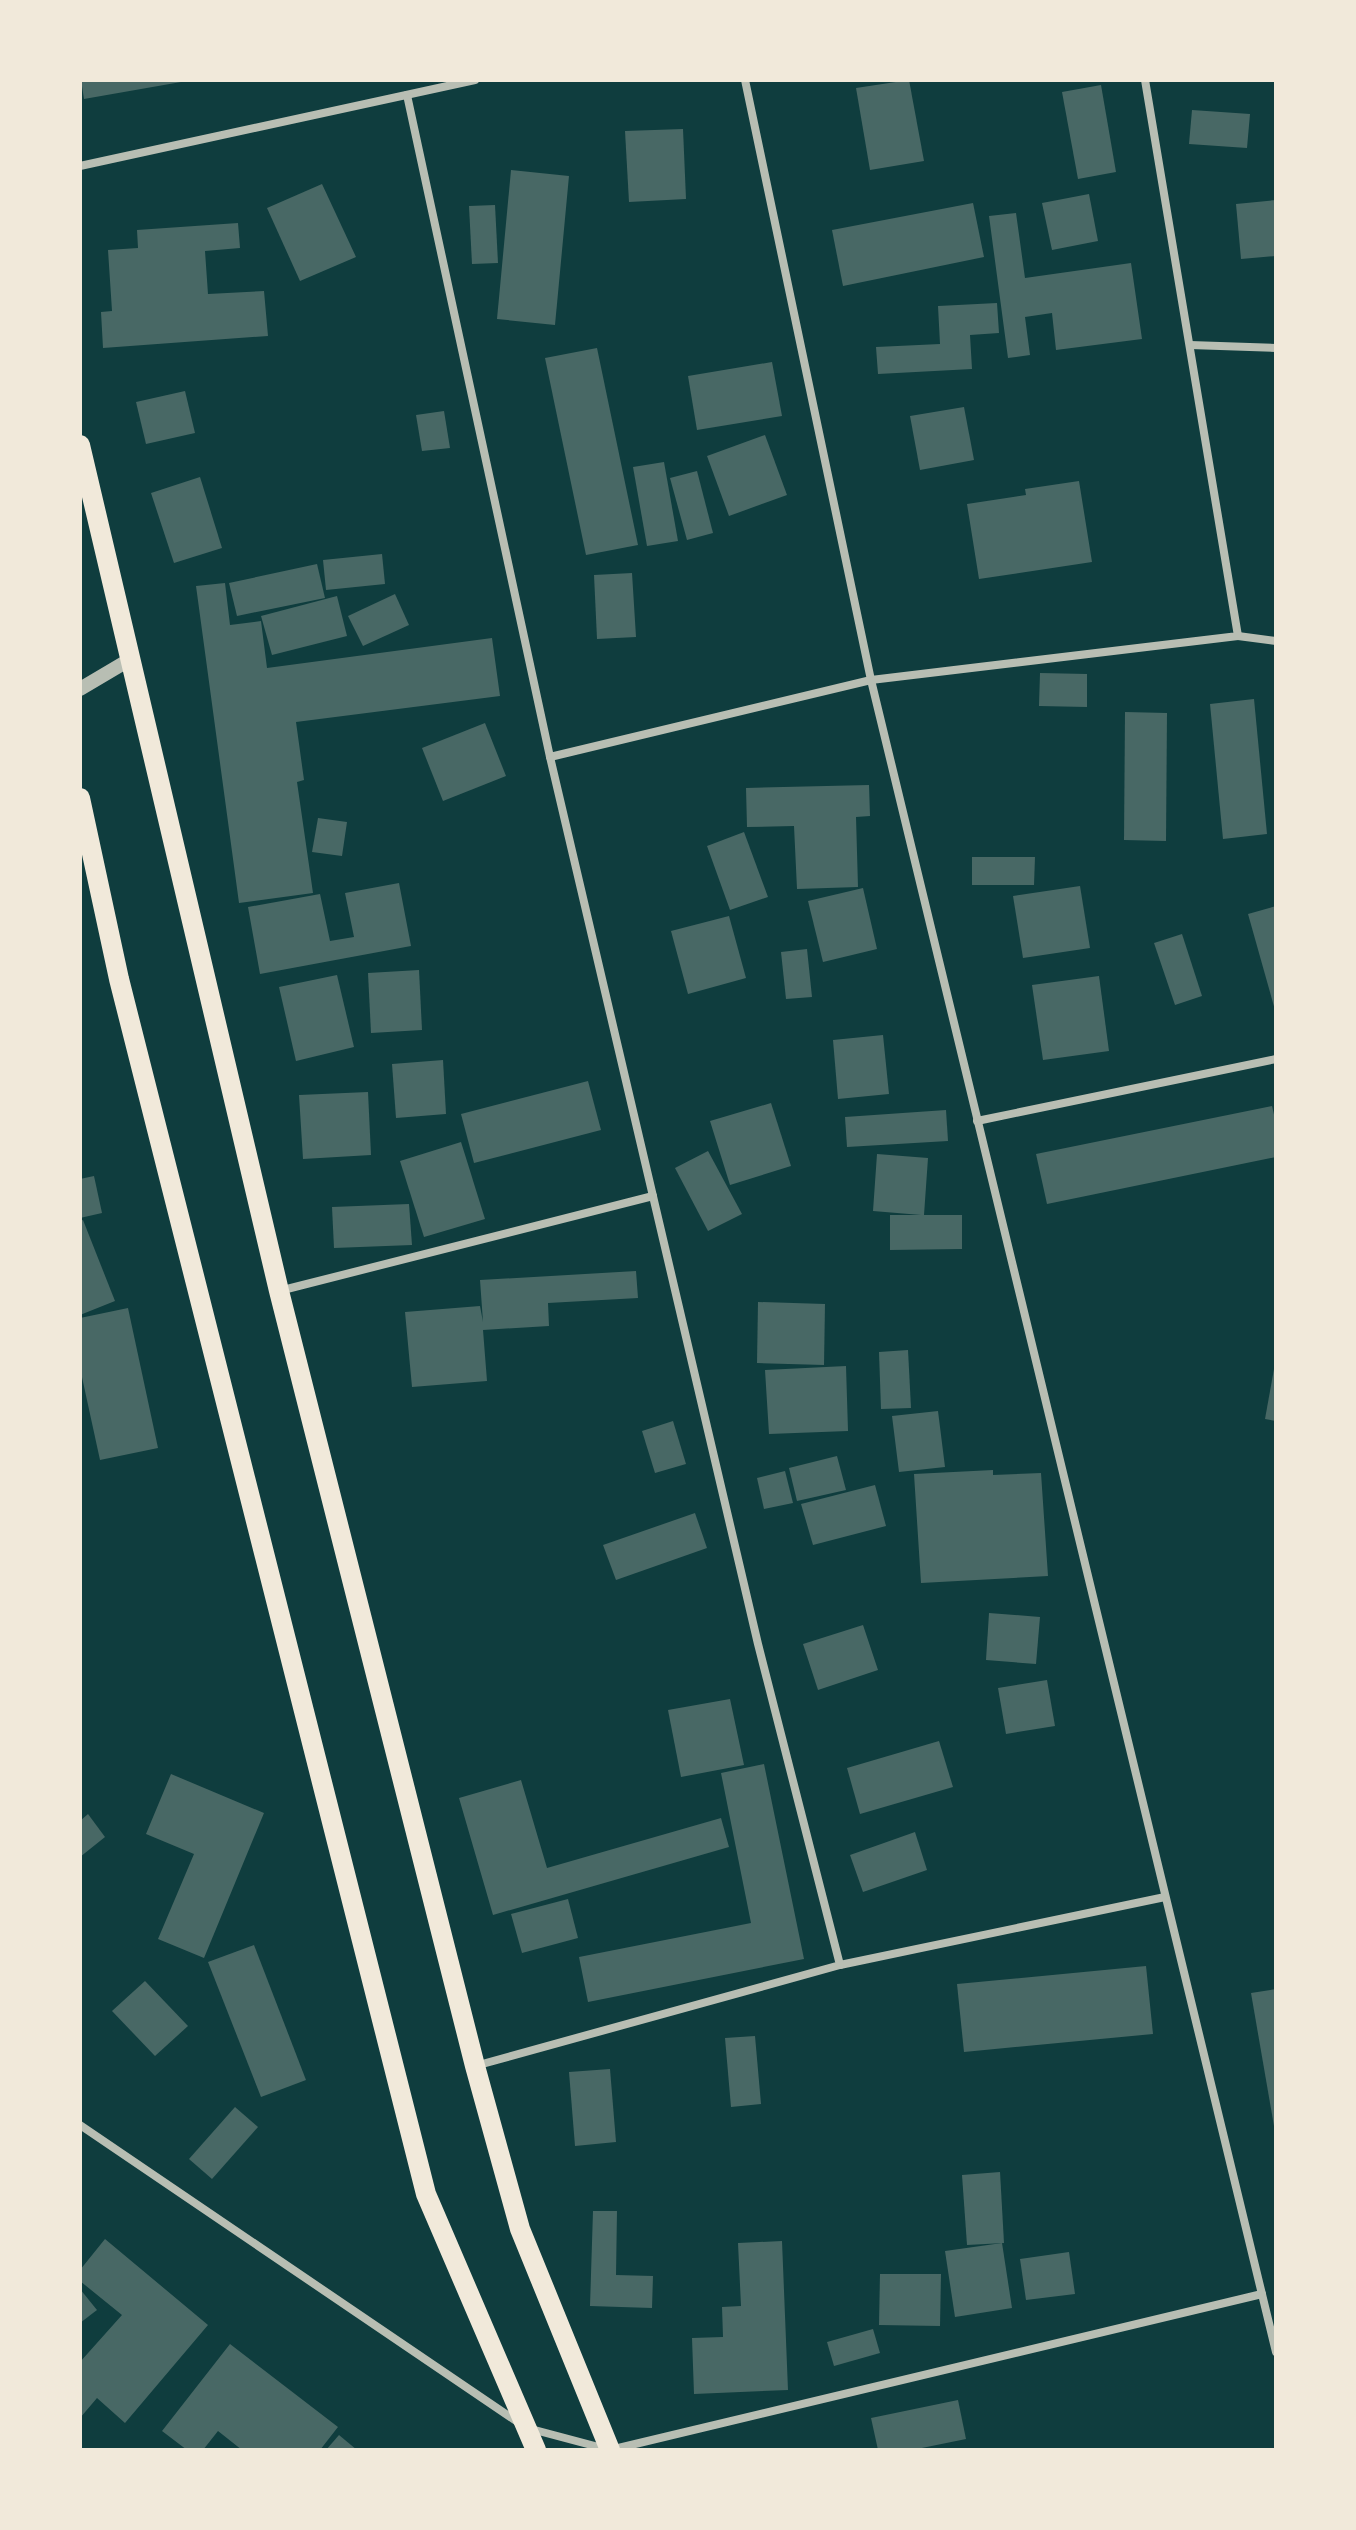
<svg xmlns="http://www.w3.org/2000/svg" width="1356" height="2530" font-family="Poppins,sans-serif">
<rect width="100%" height="100%" fill="#0f3d3e"/>
<g fill="#486865">
<polygon points="81,80 181,80 181,82 84,99"/>
<polygon points="909,80 924,161 870,170 856,88"/>
<polygon points="1101,85 1116,172 1078,179 1062,92"/>
<polygon points="1192,110 1250,114 1247,148 1189,144"/>
<polygon points="683,129 686,199 629,202 625,131"/>
<polygon points="511,170 569,176 555,325 497,319"/>
<polygon points="322,184 356,257 300,281 267,208"/>
<polygon points="1089,194 1098,241 1052,250 1042,203"/>
<polygon points="1276,200 1276,256 1241,259 1236,204"/>
<polygon points="973,203 984,257 843,286 832,230"/>
<polygon points="495,205 498,263 472,264 469,206"/>
<polygon points="1016,213 1025,278 1131,263 1142,339 1056,350 1052,313 1025,317 1030,355 1008,358 989,216"/>
<polygon points="238,223 240,248 205,251 208,294 264,291 268,336 103,348 101,312 112,311 108,250 138,248 137,230"/>
<polygon points="997,303 999,333 970,335 972,369 878,374 876,347 940,344 938,306"/>
<polygon points="597,348 638,545 586,555 545,358"/>
<polygon points="772,362 782,416 697,430 688,376"/>
<polygon points="185,391 195,433 146,444 136,402"/>
<polygon points="964,407 974,460 920,470 910,416"/>
<polygon points="444,411 450,448 422,451 416,415"/>
<polygon points="765,435 787,495 729,516 707,456"/>
<polygon points="664,462 678,541 647,546 633,467"/>
<polygon points="697,471 713,533 687,540 670,478"/>
<polygon points="200,477 222,548 174,563 151,493"/>
<polygon points="1079,481 1092,562 979,579 967,504 1026,495 1025,489"/>
<polygon points="382,554 385,584 326,590 323,560"/>
<polygon points="317,564 325,598 237,616 229,583"/>
<polygon points="632,573 636,637 597,639 594,575"/>
<polygon points="225,583 230,625 261,621 267,668 492,638 500,696 296,722 304,780 297,782 313,893 239,903 196,586"/>
<polygon points="395,594 409,625 363,646 348,616"/>
<polygon points="337,596 347,636 272,655 261,616"/>
<polygon points="1040,673 1087,674 1087,707 1039,706"/>
<polygon points="1254,699 1267,834 1223,839 1210,704"/>
<polygon points="1125,712 1167,713 1166,841 1124,840"/>
<polygon points="485,723 506,776 443,801 422,748"/>
<polygon points="869,785 870,816 856,817 858,887 797,889 794,826 747,827 746,788"/>
<polygon points="318,818 347,822 342,856 312,852"/>
<polygon points="744,832 768,897 730,910 707,846"/>
<polygon points="972,857 1035,857 1034,885 972,885"/>
<polygon points="399,883 411,946 260,974 248,907 320,894 330,941 354,937 345,893"/>
<polygon points="1080,886 1090,948 1023,958 1013,896"/>
<polygon points="863,888 877,949 823,962 808,901"/>
<polygon points="1276,906 1276,1010 1275,1010 1248,914"/>
<polygon points="729,916 746,978 688,994 671,931"/>
<polygon points="1182,934 1202,996 1175,1005 1154,943"/>
<polygon points="807,949 812,997 786,999 781,952"/>
<polygon points="419,970 422,1030 371,1033 368,973"/>
<polygon points="337,975 354,1047 296,1061 279,987"/>
<polygon points="1099,976 1109,1051 1043,1060 1032,985"/>
<polygon points="883,1035 889,1094 838,1099 833,1040"/>
<polygon points="443,1060 446,1114 396,1118 392,1064"/>
<polygon points="588,1081 601,1130 474,1163 461,1114"/>
<polygon points="368,1092 371,1155 303,1159 299,1095"/>
<polygon points="771,1103 791,1166 730,1185 710,1121"/>
<polygon points="1272,1106 1276,1123 1276,1157 1047,1204 1036,1154"/>
<polygon points="946,1110 948,1141 847,1147 845,1117"/>
<polygon points="461,1142 485,1219 424,1237 400,1161"/>
<polygon points="708,1151 742,1214 708,1231 675,1168"/>
<polygon points="877,1154 928,1158 924,1215 962,1215 962,1249 890,1250 890,1215 921,1215 873,1211"/>
<polygon points="94,1176 102,1213 80,1218 80,1179"/>
<polygon points="409,1204 412,1245 334,1248 332,1207"/>
<polygon points="83,1220 115,1301 80,1315 80,1221"/>
<polygon points="636,1271 638,1298 548,1303 549,1326 483,1330 487,1381 412,1387 405,1312 480,1306 483,1322 480,1280"/>
<polygon points="758,1302 825,1304 824,1365 757,1363"/>
<polygon points="128,1308 158,1448 100,1460 80,1368 80,1318"/>
<polygon points="908,1350 911,1408 881,1409 879,1352"/>
<polygon points="846,1366 848,1431 769,1434 765,1370"/>
<polygon points="1274,1369 1276,1370 1276,1421 1265,1419"/>
<polygon points="938,1411 945,1467 899,1472 892,1416"/>
<polygon points="673,1421 686,1464 655,1473 642,1431"/>
<polygon points="837,1456 846,1490 797,1501 789,1468"/>
<polygon points="993,1470 993,1475 1041,1473 1048,1576 921,1583 914,1474"/>
<polygon points="785,1471 793,1503 764,1509 757,1478"/>
<polygon points="875,1485 886,1526 813,1545 801,1504"/>
<polygon points="695,1513 707,1548 616,1580 603,1545"/>
<polygon points="989,1613 1040,1617 1036,1664 986,1660"/>
<polygon points="863,1625 878,1670 818,1690 803,1644"/>
<polygon points="1047,1680 1055,1726 1006,1734 998,1688"/>
<polygon points="730,1699 744,1765 681,1777 668,1710"/>
<polygon points="939,1741 953,1787 860,1814 847,1768"/>
<polygon points="764,1764 804,1959 588,2002 579,1957 751,1923 721,1773"/>
<polygon points="171,1774 264,1813 204,1958 158,1939 194,1854 146,1834"/>
<polygon points="521,1780 547,1868 721,1818 729,1847 493,1915 459,1798"/>
<polygon points="88,1814 105,1837 80,1857 80,1821"/>
<polygon points="915,1832 927,1870 863,1892 850,1855"/>
<polygon points="568,1899 578,1938 522,1953 511,1914"/>
<polygon points="254,1945 306,2080 261,2097 208,1962"/>
<polygon points="1146,1966 1153,2034 964,2052 957,1984"/>
<polygon points="145,1981 188,2026 155,2056 112,2011"/>
<polygon points="1276,1989 1276,2126 1274,2126 1251,1993"/>
<polygon points="755,2036 761,2104 731,2107 725,2038"/>
<polygon points="610,2069 616,2142 575,2146 569,2072"/>
<polygon points="235,2107 258,2127 212,2179 189,2159"/>
<polygon points="1000,2172 1004,2243 967,2245 962,2175"/>
<polygon points="593,2211 617,2211 616,2275 653,2276 652,2308 590,2306"/>
<polygon points="105,2239 208,2325 125,2423 97,2398 80,2418 80,2362 122,2315 80,2281 80,2270"/>
<polygon points="782,2241 788,2390 694,2394 692,2338 723,2337 722,2307 741,2306 738,2243"/>
<polygon points="1002,2243 1012,2308 955,2317 945,2251"/>
<polygon points="1069,2252 1075,2294 1026,2300 1020,2259"/>
<polygon points="880,2274 941,2274 940,2326 879,2325"/>
<polygon points="80,2289 97,2310 80,2323"/>
<polygon points="873,2329 880,2353 834,2366 827,2342"/>
<polygon points="230,2344 338,2427 320,2450 242,2450 218,2431 203,2450 187,2450 162,2431"/>
<polygon points="958,2400 966,2439 912,2450 878,2450 871,2418"/>
<polygon points="339,2435 357,2450 326,2450"/>
</g>
<g fill="none" stroke-linecap="round" stroke-linejoin="round">
<g stroke="#b8beb3" stroke-width="8">
<polyline points="745,80 871,680 1276,2352"/>
<polyline points="407,95 550,757 758,1644 840,1965 475,2066"/>
<polyline points="80,166 475,80"/>
<polyline points="1190,345 1276,348"/>
<polyline points="1238,636 1276,641"/>
<polyline points="550,757 871,680 1238,636 1145,80"/>
<polyline points="977,1121 1276,1059"/>
<polyline points="279,1291 653,1196"/>
<polyline points="840,1965 1165,1897"/>
<polyline points="80,2125 519,2423"/>
<polyline points="531,2429 610,2450 1262,2294"/>
</g>
<polyline stroke="#b8beb3" stroke-width="14" points="80,689 129,660"/>
<g stroke="#f1e9da" stroke-width="20">
<polyline points="80,445 279,1291 475,2066 520,2229 610,2450"/>
<polyline points="80,798 119,979 426,2194 536,2450"/>
</g>
</g>
<rect width="1356" height="2530" fill="none" stroke="#f1e9da" stroke-width="164"/>
</svg>
